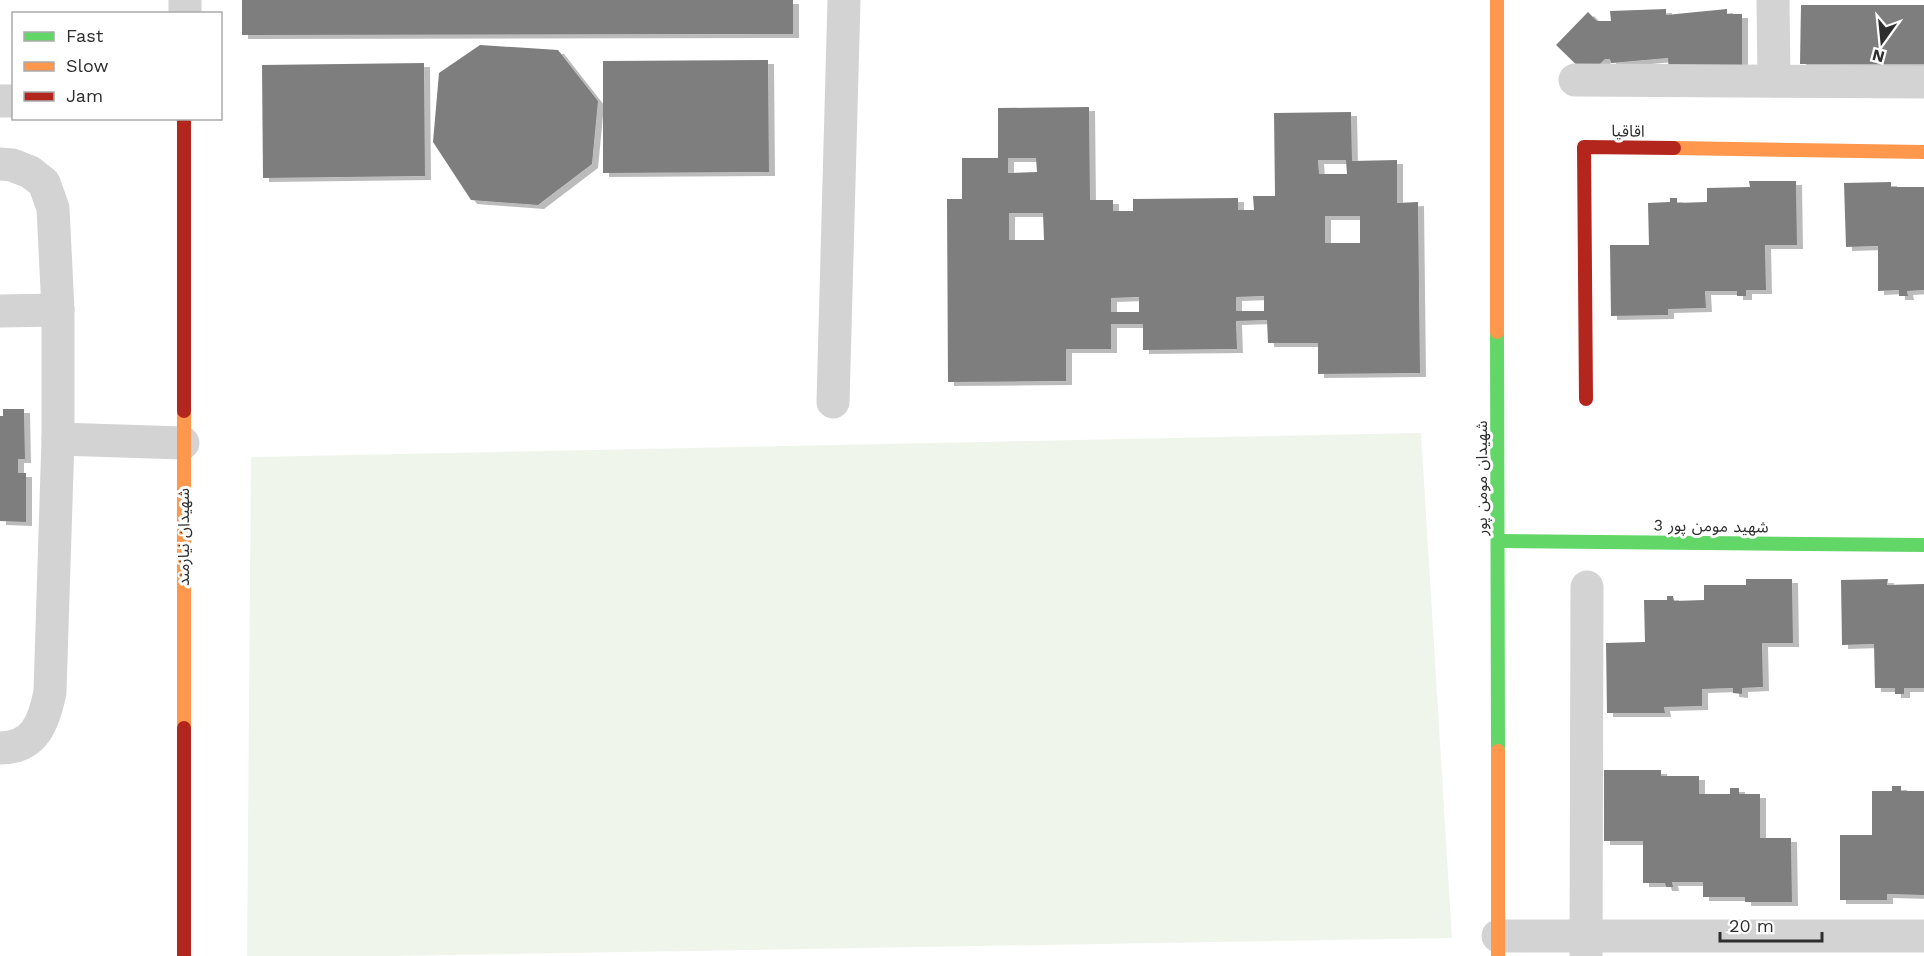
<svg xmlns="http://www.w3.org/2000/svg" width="1924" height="956" font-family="'Work Sans','Noto Sans Arabic',sans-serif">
<defs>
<filter id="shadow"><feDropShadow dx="6" dy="4" stdDeviation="0" flood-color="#0004"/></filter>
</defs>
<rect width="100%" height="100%" fill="#fff"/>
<polygon fill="#f0f5eb" points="1421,433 1452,938 390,956 247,956 251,457"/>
<g fill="#7e7e7e" fill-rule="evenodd" filter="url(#shadow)">
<polygon points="242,0 793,0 793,34 242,35"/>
<polygon points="1801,5 1924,5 1924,64 1800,64"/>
<polygon points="1666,9 1666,15 1727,9 1727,14 1742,14 1742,73 1669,74 1668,58 1611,63 1610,59 1605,59 1588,76 1556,45 1588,12 1597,21 1611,21 1610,11"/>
<polygon points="480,45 558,50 598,101 592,164 538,205 471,200 433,142 439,73"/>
<polygon points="768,60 769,172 603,173 603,61"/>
<polygon points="424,63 425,176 263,178 262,65"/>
<path d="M1089,107L1090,200H1113V211H1133V199L1238,198V210H1254L1253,196H1275L1274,113L1351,112L1352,161L1397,160V203L1418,202L1420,373L1318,374V343H1268L1267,320L1236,321L1237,349L1143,350V324H1111V349H1066V381L948,382L947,199H962V158H998V108ZM1008,158H1036L1037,172L1008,173ZM1318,160H1346L1347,174H1319ZM1009,213H1043L1044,240H1009ZM1325,216H1360V243H1325ZM1264,296V311H1236V297ZM1139,297V312H1111V298Z"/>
<polygon points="1749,181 1796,181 1797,245 1765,245 1766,290 1746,290 1746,296 1737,296 1737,291 1705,291 1706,308 1668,309 1668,315 1611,316 1610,245 1649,245 1648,203 1670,202 1670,198 1677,198 1677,203 1707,202 1707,188 1750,187"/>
<polygon points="1891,182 1891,187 1924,187 1924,290 1907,291 1908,296 1899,296 1899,290 1878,291 1878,246 1846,247 1844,183"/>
<polygon points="3,409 24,409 25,459 18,459 18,473 26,473 26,522 0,521 0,416 3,416"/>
<polygon points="1746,579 1792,579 1793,643 1762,643 1763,687 1742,688 1742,694 1733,693 1733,688 1702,689 1702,706 1664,707 1665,713 1607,713 1606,643 1645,642 1644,600 1667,600 1667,596 1673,596 1674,601 1704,600 1704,585 1746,585"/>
<polygon points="1888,579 1887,585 1924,584 1924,688 1904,688 1904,694 1895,694 1895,688 1875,688 1874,644 1842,645 1841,580"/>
<polygon points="1604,770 1661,770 1661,776 1699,776 1699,794 1730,794 1730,788 1739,788 1739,794 1760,794 1760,838 1791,838 1792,902 1745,902 1745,897 1703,897 1703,882 1672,882 1673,887 1666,887 1665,883 1643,883 1643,841 1604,841"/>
<polygon points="1892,786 1901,786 1901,791 1924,791 1924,895 1887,894 1887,900 1840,900 1840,835 1872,835 1872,791 1892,791"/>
</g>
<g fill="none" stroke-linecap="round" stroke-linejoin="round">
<g stroke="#d3d3d3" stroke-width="33">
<polyline points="1773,0 1774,81"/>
<polyline points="185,14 185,0"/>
<polyline points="1575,80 1924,82"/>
<polyline points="0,101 14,101"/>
<path d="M0,164L12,165L30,172L44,183L53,208L58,310V439L50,692C44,722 35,748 0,748"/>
<polyline points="0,311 58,310"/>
<polyline points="833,402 844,0"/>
<polyline points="58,439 183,443"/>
<polyline points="1498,936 1924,936"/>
<polyline points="1586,956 1587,587"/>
</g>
<g stroke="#63d668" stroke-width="14">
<polyline points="1497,332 1498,751"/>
<polyline points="1498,541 1924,545"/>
</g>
<g stroke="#ff974d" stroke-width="14">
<polyline points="1497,0 1497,332"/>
<polyline points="1674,148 1924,152"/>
<polyline points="184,411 184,728"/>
<polyline points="1498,751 1498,956"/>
</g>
<g stroke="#b3261e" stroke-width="14">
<polyline points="184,118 184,411"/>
<polyline points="1586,399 1584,147 1674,148"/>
<polyline points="184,728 184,956"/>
</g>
</g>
<g text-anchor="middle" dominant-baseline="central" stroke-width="6" stroke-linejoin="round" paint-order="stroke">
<g font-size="16" fill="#2e2e2e" stroke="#fff">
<text transform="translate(1628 131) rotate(1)">اقاقیا</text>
<text transform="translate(1481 478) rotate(-90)">شهیدان مومن پور</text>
<text transform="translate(1711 526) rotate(1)">شهید مومن پور 3</text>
<text transform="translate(183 537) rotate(-90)">شهیدان نیازمند</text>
</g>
</g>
<rect x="12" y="12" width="210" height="108" fill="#ffffff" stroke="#ababab" stroke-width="1.5"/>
<rect x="24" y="32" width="30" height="9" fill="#63d668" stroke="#ababab" stroke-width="1.5"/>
<text x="66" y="42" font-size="18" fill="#2e2e2e">Fast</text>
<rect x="24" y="62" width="30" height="9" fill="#ff974d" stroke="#ababab" stroke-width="1.5"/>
<text x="66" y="72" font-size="18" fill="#2e2e2e">Slow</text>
<rect x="24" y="92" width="30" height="9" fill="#b3261e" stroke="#ababab" stroke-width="1.5"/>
<text x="66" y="102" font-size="18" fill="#2e2e2e">Jam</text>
<g transform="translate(1882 42) rotate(195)" stroke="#ffffff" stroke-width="4.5" paint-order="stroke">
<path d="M0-4.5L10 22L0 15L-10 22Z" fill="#2e2e2e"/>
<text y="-9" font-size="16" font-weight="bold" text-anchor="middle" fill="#2e2e2e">N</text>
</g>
<path d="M1720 932v9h102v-9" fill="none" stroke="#2e2e2e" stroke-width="3"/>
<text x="1729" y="932" font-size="18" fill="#2e2e2e" stroke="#ffffff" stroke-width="4.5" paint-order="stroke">20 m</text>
</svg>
